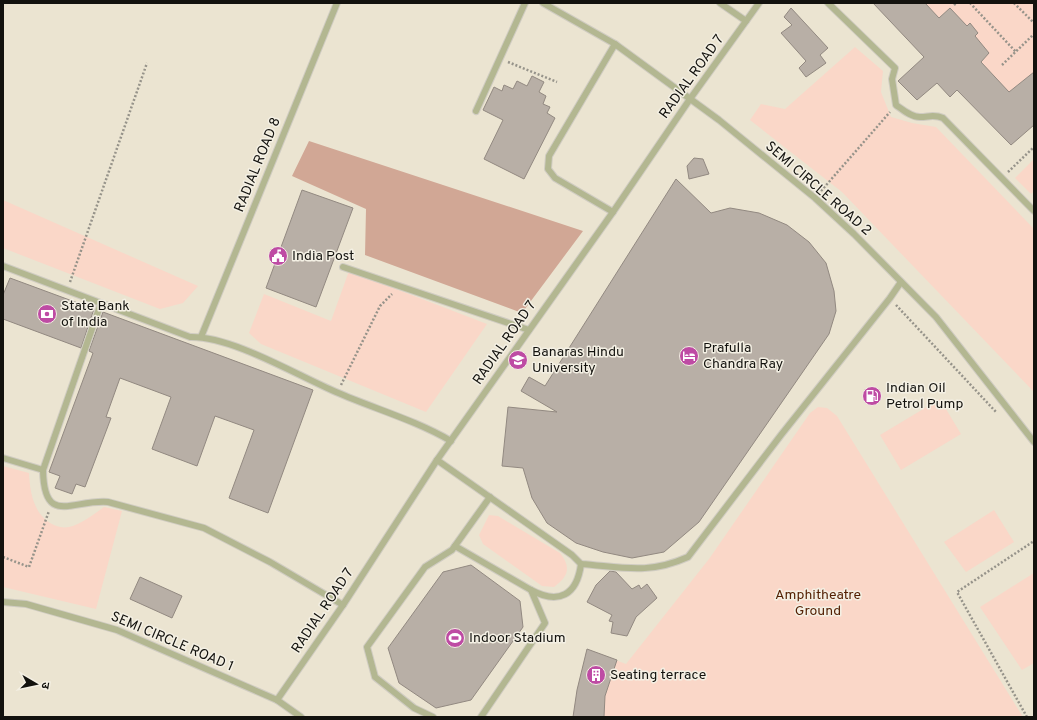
<svg xmlns="http://www.w3.org/2000/svg" width="1037" height="720" font-family="Overpass,'Noto Sans Devanagari',sans-serif">
<rect width="100%" height="100%" fill="#f4f0e4"/>
<rect fill="#ebe4d1" x="3" y="3" width="1031" height="714"/>
<g fill="#fad7c8">
<polygon points="925,3 1034,3 1034,72 1009,92 981,62 989,53 975,36 970,24 967,26 950,8 939,18"/>
<polygon points="855,47 883,71 881,92 891,117 912,123 936,127 1034,229 1034,392 842,192 750,120 761,104 785,109"/>
<polygon points="1034,159 1034,191 1031,194 1015,178"/>
<polygon points="3,200 198,286 183,303 160,309 3,248"/>
<polygon points="349,271 487,324 426,412 261,344 249,333 264,294 331,321"/>
<polygon points="940,399 961,434 901,470 880,435"/>
<polygon points="818,407 827,408 837,416 1023,717 573,717 577,690 587,649 626,664 709,559 810,413"/>
<path d="M3,466L29,473C30,493 34,516 54,525C58,527 65,528 69,527C82,524 94,514 104,507L122,511L96,609L3,587Z"/>
<polygon points="994,510 1014,542 966,572 944,542"/>
<path d="M489,515L498,516L560,553C571,567 569,576 554,587L542,586L483,544L479,535Z"/>
<polygon points="1034,573 1034,663 1022,670 980,607"/>
</g>
<polygon fill="#d1a795" points="309,141 583,231 522,313 365,255 366,209 292,176"/>
<g fill="#b8afa6" stroke="#928981">
<polygon points="873,3 925,3 939,18 950,8 967,26 970,23 978,33 975,36 989,53 981,62 1009,92 1034,72 1034,125 1011,145 957,90 950,97 937,83 917,100 898,81 924,57"/>
<polygon points="791,8 828,48 820,55 826,63 806,77 799,68 806,61 781,33 792,25 784,17"/>
<polygon points="532,76 544,82 539,92 546,96 543,104 550,107 547,113 555,118 524,179 484,159 503,120 483,110 494,87 502,91 504,85 513,89 517,81 527,86"/>
<polygon points="694,158 703,159 709,174 689,179 687,166"/>
<polygon points="676,179 711,213 730,208 759,213 787,225 809,242 826,263 834,291 836,311 829,334 699,522 664,552 632,558 603,552 576,543 547,523 532,498 523,468 502,466 508,407 557,412 521,391 529,377 545,386"/>
<polygon points="302,190 353,208 316,307 266,288"/>
<polygon points="10,278 94,309 81,348 3,319 3,295"/>
<polygon points="103,312 313,390 268,513 229,498 254,430 215,416 197,466 152,449 171,397 120,378 106,417 111,418 85,487 76,484 72,494 55,488 60,476 49,472 93,353 89,351"/>
<polygon points="471,565 520,601 523,627 471,700 436,708 399,683 388,648 443,572"/>
<polygon points="610,571 616,572 632,589 639,585 641,589 647,584 657,598 636,617 627,636 611,633 613,622 609,621 612,615 587,602 596,585"/>
<polygon points="140,577 182,596 172,618 130,599"/>
<polygon points="587,649 617,660 605,696 604,717 573,717 577,690"/>
</g>
<g fill="none" stroke-linecap="round" stroke-linejoin="round">
<g stroke="#d0ccc2" stroke-width="8">
<g id="service">
<polyline points="543,3 615,44 719,120 815,198 854,234 936,317 1034,442"/>
<polyline points="720,3 746,21"/>
<path d="M828,3L895,68L892,79L896,105C903,110 911,117 920,117C929,117 934,114 943,118L1034,211"/>
<polyline points="476,111 525,3"/>
<polyline points="613,212 555,178 548,169 549,156 615,44"/>
<path d="M3,266L190,337C232,336 296,375 336,392C375,409 415,420 451,441"/>
<polyline points="343,267 529,330"/>
<polyline points="201,337 337,3"/>
<path d="M3,458L43,470C44,527 72,499 108,502L204,528L270,562L343,605"/>
<path d="M437,460L572,555L581,564C622,567 648,575 688,557L781,435L890,298L901,282"/>
<polyline points="43,470 101,303"/>
<polyline points="455,546 531,590 545,623 481,717"/>
<path d="M531,590C559,605 577,595 581,564"/>
<polyline points="3,602 26,604 117,630 277,700 301,717"/>
<polyline points="277,700 343,605 437,460 613,212 690,99 759,3"/>
<polyline points="433,717 414,708 375,677 367,647 425,567 452,550 490,497"/>
</g>
</g>
<g stroke="#96938a" stroke-width="2.5" stroke-dasharray="2 2" stroke-linecap="butt">
<polyline points="970,3 1016,52"/>
<polyline points="1014,3 1034,23"/>
<polyline points="954,5 956,3"/>
<polyline points="508,62 557,82"/>
<polyline points="1002,65 1034,34"/>
<polyline points="1008,172 1034,147"/>
<polyline points="821,191 890,112"/>
<polyline points="70,282 147,63"/>
<polyline points="896,305 996,412"/>
<polyline points="341,385 380,306 392,294"/>
<polyline points="3,557 29,567 49,511"/>
<polyline points="1027,717 957,592 1034,541"/>
</g>
<use href="#service" stroke="#b3b791" stroke-width="6"/>
</g>
<defs>
<g id="civic-disc" transform="scale(1)"><circle r="9.5" fill="#be4ba4" stroke="#f4f0e4"/><path d="M-.6-6.5H3V-4.5H.6V-3L4-1V1h2V6H-6V1h2V-1L-.6-3ZM-1.2 2.5V6h2.4V2.5Z" fill="#fff"/></g>
<g id="bank-disc" transform="scale(1)"><circle r="9.5" fill="#be4ba4" stroke="#f4f0e4"/><path d="M-6-4H6V4H-6ZM0-2.3a2.3 2.3 0 1 0 0 4.6a2.3 2.3 0 1 0 0-4.6Z" fill="#fff"/></g>
<g id="hotel-disc" transform="scale(1)"><circle r="9.5" fill="#be4ba4" stroke="#f4f0e4"/><path d="M-6-4.5h1.5V1H6V5H4.5V3h-9V5H-6ZM-4 0a1.8 1.8 0 1 1 3.6 0ZM.5 0V-2.5h3Q6-2.5 6 0Z" fill="#fff"/></g>
<g id="university-disc" transform="scale(1)"><circle r="9.5" fill="#be4ba4" stroke="#f4f0e4"/><path d="M0-5L7-2L0 1L-7-2ZM-4 1L0 2.5L4 1V4Q0 6-4 4Z" fill="#fff"/></g>
<g id="fuel-disc" transform="scale(1)"><circle r="9.5" fill="#be4ba4" stroke="#f4f0e4"/><path d="M-5.5-6h7V0h2V4h1.3V-2.5L3-4.5l.8-.8L6-3V5H2.5V1h-1V6h-7ZM-4.2-4.7v3.2H.2V-4.7Z" fill="#fff"/></g>
<g id="stadium-disc" transform="scale(1)"><circle r="9.5" fill="#be4ba4" stroke="#f4f0e4"/><path d="M0-5a6.5 5 0 1 0 0 10a6.5 5 0 1 0 0-10ZM-3.5-1.8h7v3.6h-7Z" fill="#fff"/></g>
<g id="building-disc" transform="scale(1)"><circle r="9.5" fill="#be4ba4" stroke="#f4f0e4"/><path d="M-4-6H4V6H1V3H-1V6H-4ZM-2.5-4.3h1.7v1.8h-1.7ZM.8-4.3h1.7v1.8H.8ZM-2.5-1h1.7V.8h-1.7ZM.8-1h1.7V.8H.8Z" fill="#fff"/></g>
</defs>
<g fill-rule="evenodd">
<use href="#civic-disc" x="278" y="256"/>
<use href="#bank-disc" x="47" y="314"/>
<use href="#hotel-disc" x="689" y="356"/>
<use href="#university-disc" x="518" y="360"/>
<use href="#fuel-disc" x="872" y="396"/>
<use href="#stadium-disc" x="455" y="638"/>
<use href="#building-disc" x="596" y="675"/>
</g>
<g text-anchor="middle" dominant-baseline="central" stroke-width="3" stroke-linejoin="round" paint-order="stroke">
<g font-size="14" fill="#13120e" stroke="#f4f0e4">
<text transform="translate(692 77) rotate(-54)">RADIAL ROAD 7</text>
<text transform="translate(258 165) rotate(-68)">RADIAL ROAD 8</text>
<text transform="translate(818 189) rotate(41)">SEMI CIRCLE ROAD 2</text>
<text transform="translate(505 343) rotate(-55)">RADIAL ROAD 7</text>
<text transform="translate(323 611) rotate(-56)">RADIAL ROAD 7</text>
<text transform="translate(172 642) rotate(23)">SEMI CIRCLE ROAD 1</text>
</g>
<g font-size="14" fill="#13120e" stroke="#f4f0e4" text-anchor="start">
<text x="292" y="256">India Post</text>
<text x="61" y="306">State Bank<tspan x="61" dy="16">of India</tspan></text>
<text x="703" y="348">Prafulla<tspan x="703" dy="16">Chandra Ray</tspan></text>
<text x="532" y="352">Banaras Hindu<tspan x="532" dy="16">University</tspan></text>
<text x="886" y="388">Indian Oil<tspan x="886" dy="16">Petrol Pump</tspan></text>
<text x="469" y="638">Indoor Stadium</text>
<text x="610" y="675">Seating terrace</text>
</g>
<g font-size="14" fill="#531f02" stroke="#f4f0e4">
<text x="818" y="595">Amphitheatre<tspan x="818" dy="16">Ground</tspan></text>
</g>
</g>
<rect width="1037" height="720" fill="none" stroke="#13120e" stroke-width="8"/>
<g transform="translate(36 684) rotate(99)" stroke="#f4f0e4" stroke-width="3" paint-order="stroke">
<path d="M0-3L7 15L0 10L-7 15Z" fill="#13120e"/>
<text y="-6" font-size="11" font-weight="bold" text-anchor="middle" fill="#13120e">उ</text>
</g>
</svg>
